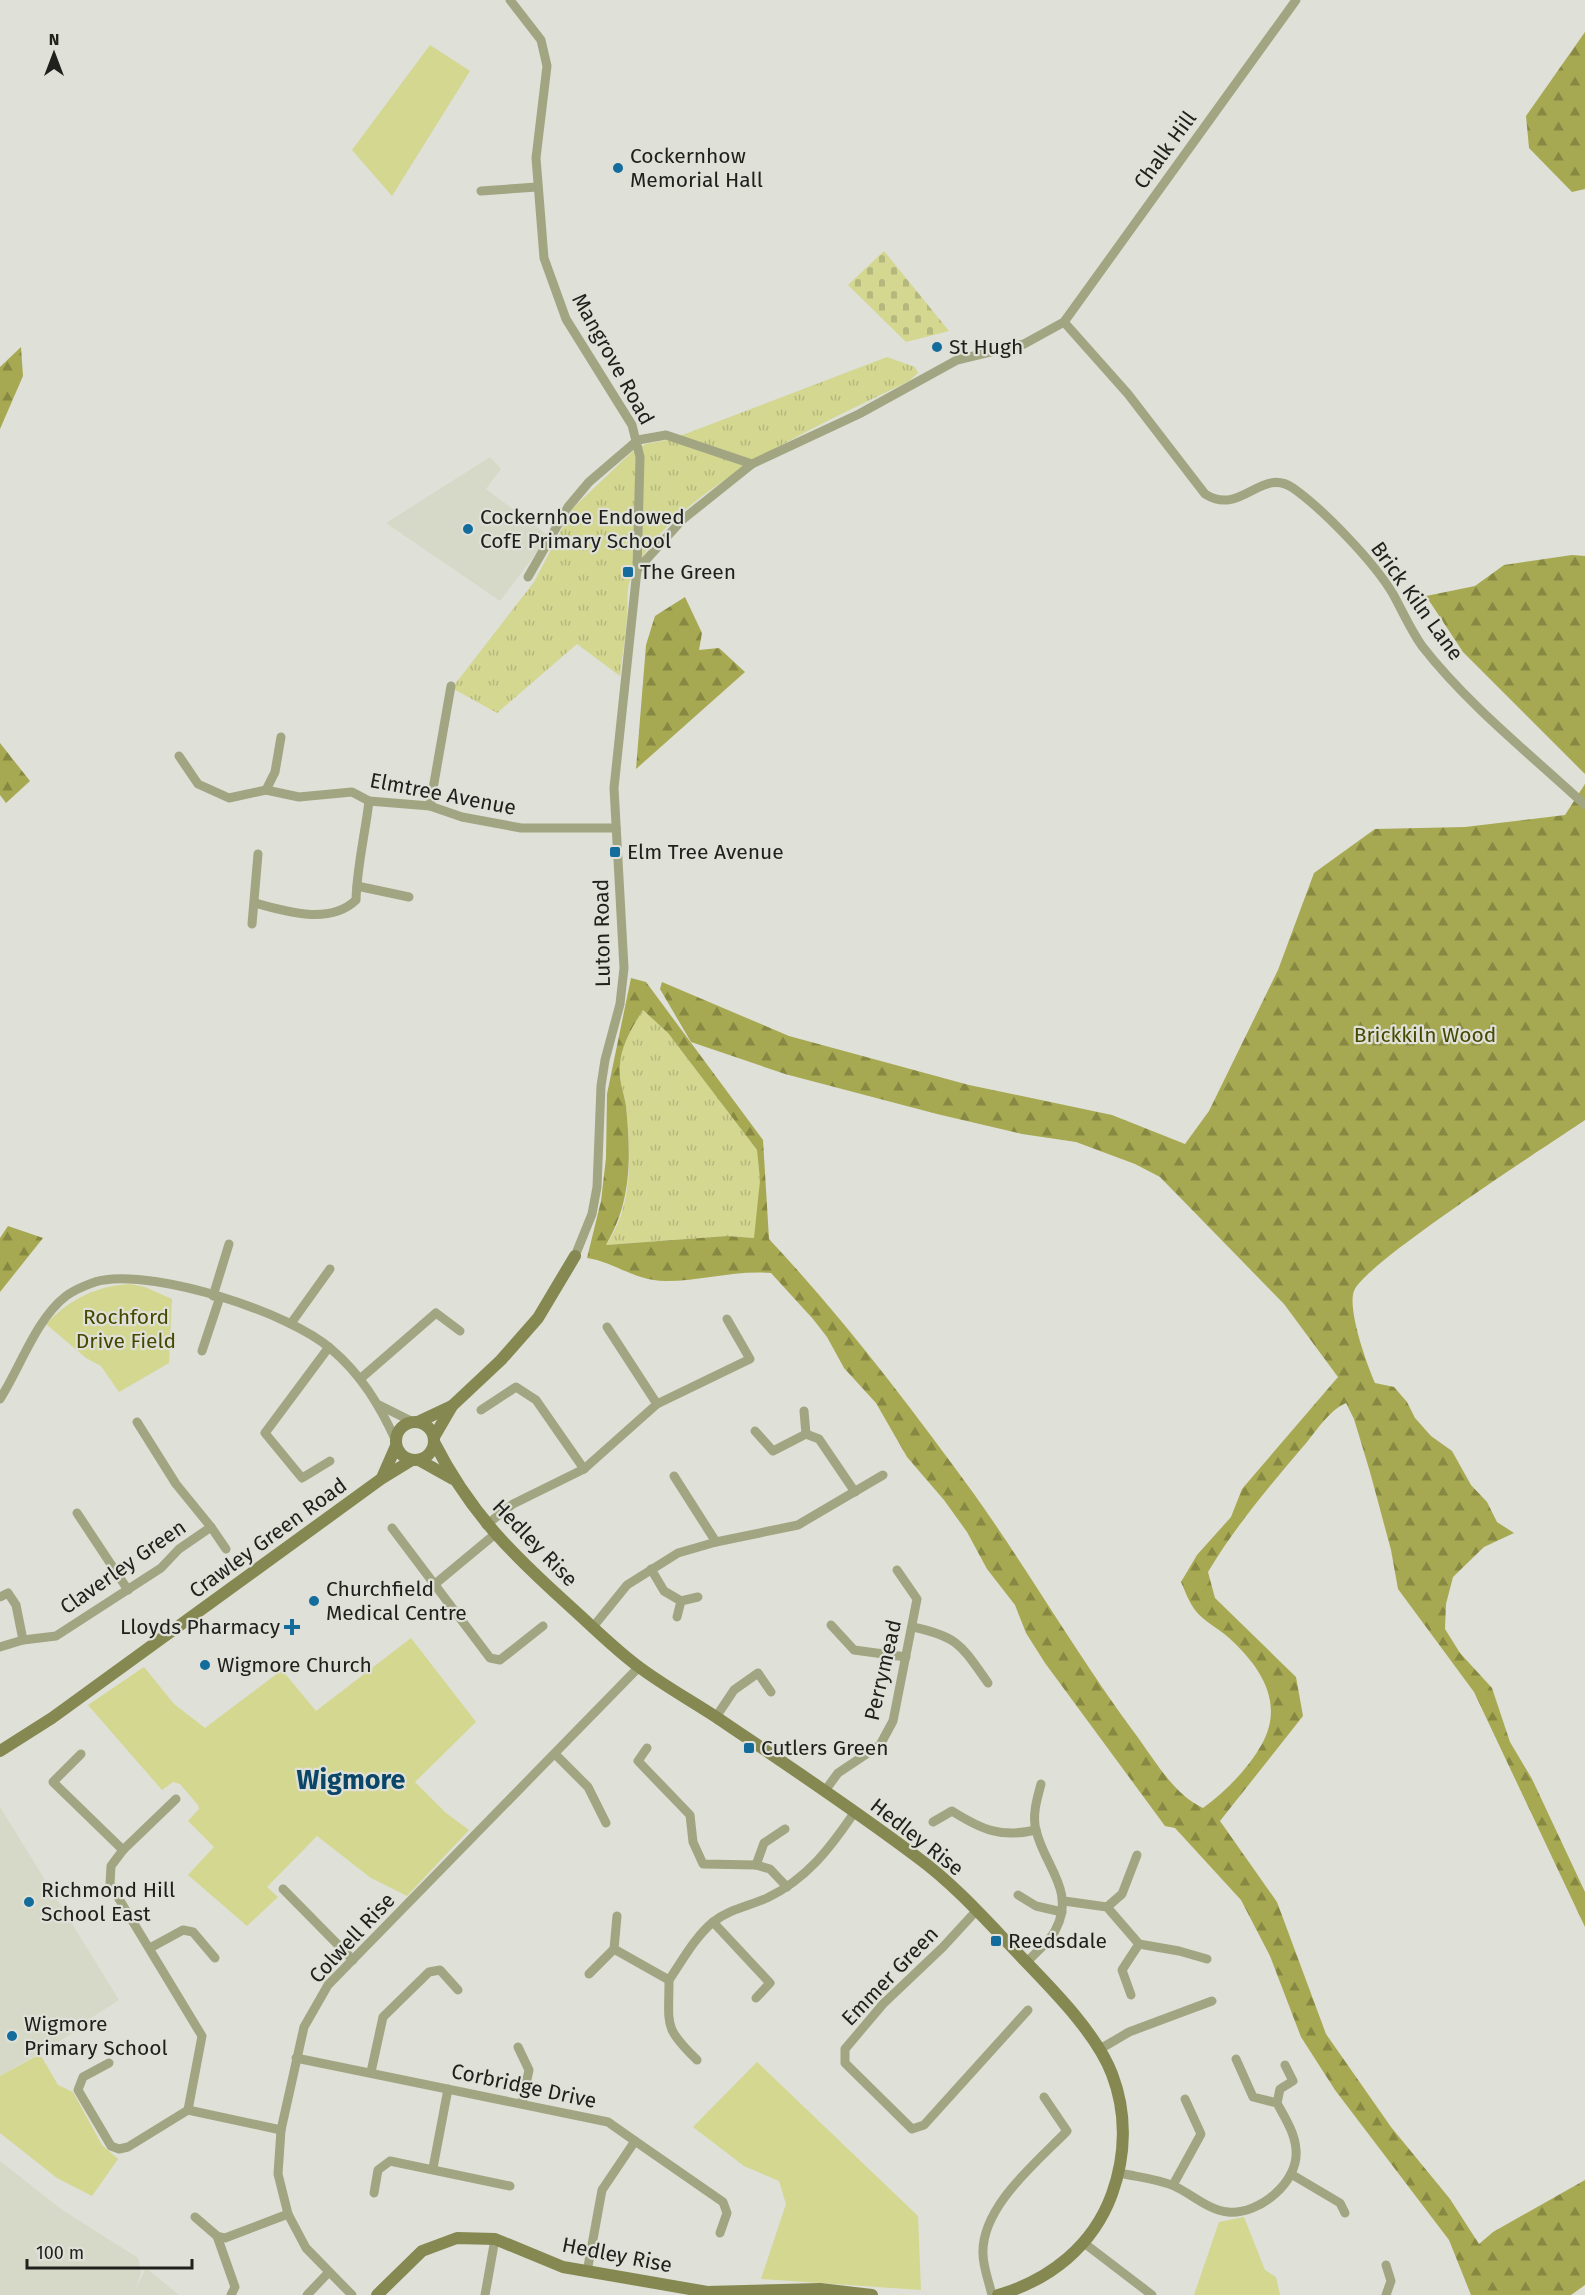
<svg xmlns="http://www.w3.org/2000/svg" width="1585" height="2295" font-family="'Fira Sans',sans-serif">
<defs>
<pattern id="grass-tufts" width="24" height="20" patternUnits="userSpaceOnUse" patternTransform="scale(1.5)"><rect width="24" height="20" fill="#d3d790"/><path d="M3 7l-1-3M5 7V3M7 7l1-3M15 17l-1-3M17 17v-4M19 17l1-3" fill="none" stroke="#b5b87c"/></pattern>
<pattern id="forest-firs" width="22" height="20" patternUnits="userSpaceOnUse" patternTransform="scale(1.5)"><rect width="22" height="20" fill="#a6a951"/><path d="M5 1l3.5 6h-7zM16 11l3.5 6h-7z" fill="#878943"/></pattern>
<pattern id="cemetery-stones" width="16" height="16" patternUnits="userSpaceOnUse" patternTransform="scale(1.5)"><rect width="16" height="16" fill="#d3d790"/><path d="M2 7V4a2 2 0 0 1 4 0v3zM10 15v-3a2 2 0 0 1 4 0v3z" fill="#b5b87c"/></pattern>
</defs>
<rect width="100%" height="100%" fill="#dfe0d7"/>
<g fill="#d7d9c8">
<polygon points="490,457 501,469 486,489 549,536 500,601 386,523"/>
<polygon points="0,1807 119,2000 91,2018 93,2021 0,2076"/>
<polygon points="0,2161 61,2209 138,2258 141,2272 136,2288 146,2268 179,2295 0,2295"/>
</g>
<g fill="url(#grass-tufts)">
<path d="M887,357L915,367L918,373L909,381C827,422 664,491 630,581C626,591 628,606 627,617C626,637 622,656 620,676L577,644L497,713L452,688L534,582L573,508L633,451L646,444L672,439Z"/>
<path d="M643,1010L668,1033L757,1150L760,1180L755,1238L727,1236L606,1245C634,1206 631,1152 626,1106C624,1093 618,1079 620,1065C621,1045 633,1026 643,1010Z"/>
</g>
<g fill="url(#forest-firs)" fill-rule="evenodd">
<polygon points="1585,32 1585,189 1572,192 1529,148 1526,116"/>
<polygon points="21,347 23,376 0,429 0,367"/>
<polygon points="1572,555 1585,556 1585,774 1463,652 1426,596 1475,586 1504,565"/>
<polygon points="685,597 702,633 699,650 719,648 745,672 636,769 646,645 655,616"/>
<polygon points="0,743 30,781 6,803 0,795"/>
<path d="M1585,784V1120C1550,1144 1363,1264 1354,1291C1347,1309 1367,1365 1375,1383L1394,1387L1407,1402L1415,1418L1431,1436L1452,1451L1471,1485L1487,1502L1497,1522L1514,1533L1484,1547L1453,1577L1446,1604L1445,1629L1460,1653L1492,1688L1510,1742L1532,1779L1585,1892V1927L1474,1692L1398,1589L1391,1550L1370,1472L1354,1419L1346,1403C1329,1411 1319,1427 1307,1442C1272,1483 1236,1525 1208,1572L1215,1598L1296,1677L1303,1716L1220,1821L1277,1902L1326,2034L1391,2127L1450,2199L1479,2244L1493,2232L1585,2180V2285L1571,2295H1471L1449,2240L1335,2090L1301,2037L1270,1956L1241,1900L1175,1828L1165,1826L1045,1663L1026,1633L1015,1605L987,1569L967,1532L944,1500L907,1457L876,1403L844,1368L827,1337L813,1319L771,1273C735,1270 702,1281 666,1281C634,1281 615,1262 587,1258L601,1201L606,1158L607,1094L631,978L646,982L763,1140L769,1239C844,1319 910,1406 974,1494C1031,1574 1080,1660 1139,1739C1157,1764 1175,1795 1203,1808C1226,1791 1248,1769 1262,1744C1285,1702 1260,1666 1228,1637C1218,1628 1203,1621 1195,1610C1189,1602 1185,1591 1181,1582L1197,1555L1231,1517L1242,1489L1338,1377L1284,1304L1160,1177L1135,1164L1076,1142L1022,1134L937,1114L785,1074L691,1042L660,989L662,982L789,1036L969,1085L1112,1115L1185,1144L1209,1111L1278,970L1314,873L1375,829L1465,827L1565,815ZM643,1010L668,1033L757,1150L760,1180L754,1238L727,1236L606,1245C632,1201 631,1157 626,1106C624,1093 618,1079 620,1065C621,1045 633,1026 643,1010Z"/>
<polygon points="8,1226 43,1238 0,1292 0,1238"/>
</g>
<polygon fill="url(#cemetery-stones)" points="884,251 949,331 906,342 848,285"/>
<g fill="#d3d790">
<polygon points="430,45 470,71 392,196 352,150"/>
<path d="M130,1284L145,1287L172,1299L169,1363L119,1392L101,1366L86,1358L46,1324C70,1299 96,1286 130,1284Z"/>
<polygon points="411,1638 476,1722 415,1782 446,1813 469,1830 407,1896 371,1878 317,1836 267,1887 278,1897 247,1926 188,1875 214,1847 188,1821 199,1809 198,1805 180,1784 173,1782 162,1790 88,1705 144,1667 174,1704 205,1728 282,1670 316,1711"/>
<polygon points="40,2054 58,2085 73,2092 102,2145 118,2159 92,2196 57,2178 0,2133 0,2076"/>
<polygon points="757,2062 918,2216 921,2290 761,2279 786,2204 779,2181 744,2166 693,2127"/>
<polygon points="1244,2217 1265,2270 1276,2277 1280,2295 1194,2295 1219,2222"/>
</g>
<g fill="none" stroke-linecap="round" stroke-linejoin="round">
<g stroke="#a2a581" stroke-width="9">
<polyline points="510,0 541,40 547,66 536,158 544,258 566,319 632,425 640,457 637,570 614,788 624,968 620,1004 605,1060 601,1086 597,1187 592,1214 575,1256"/>
<polyline points="481,191 537,187"/>
<path d="M1064,322L1128,394L1205,494C1241,517 1261,466 1293,488C1324,510 1374,562 1393,594C1403,612 1410,629 1422,646C1468,705 1530,754 1585,805"/>
<polyline points="637,570 682,520 752,464 859,414 957,360 1024,344 1064,322 1296,0"/>
<polyline points="528,577 568,507 589,482 638,440 666,435 752,464"/>
<polyline points="179,756 198,784 229,798 266,790 275,772 281,737"/>
<polyline points="266,790 299,797 352,792 369,801 430,806 462,817 521,828 616,828"/>
<polyline points="430,806 451,686"/>
<polyline points="357,886 409,897"/>
<path d="M255,903C286,912 330,925 356,900C357,866 365,835 369,801"/>
<polyline points="252,924 258,854"/>
<polyline points="213,1296 229,1244"/>
<polyline points="292,1322 330,1269"/>
<polyline points="607,1327 657,1404"/>
<polyline points="329,1347 265,1433 302,1478 330,1461"/>
<polyline points="202,1351 220,1297"/>
<polyline points="360,1379 436,1313 460,1331"/>
<path d="M0,1399C20,1368 36,1319 66,1296C74,1290 94,1281 104,1280C159,1271 289,1312 331,1349C361,1374 380,1406 396,1441"/>
<polyline points="379,1405 413,1422"/>
<polyline points="481,1410 516,1387 536,1400 584,1469"/>
<polyline points="804,1411 806,1434"/>
<polyline points="755,1431 773,1451 806,1434 819,1439 855,1492"/>
<polyline points="674,1476 716,1542"/>
<polyline points="77,1513 128,1590"/>
<polyline points="486,1525 513,1504 584,1469 657,1404 750,1359 727,1319"/>
<polyline points="211,1527 226,1549"/>
<polyline points="392,1528 490,1658 500,1660 543,1626"/>
<polyline points="651,1569 664,1591 681,1601 677,1617"/>
<polyline points="435,1584 494,1535"/>
<polyline points="0,1597 8,1593 16,1605 23,1640"/>
<polyline points="681,1601 698,1597"/>
<polyline points="831,1625 854,1650 906,1657"/>
<polyline points="593,1627 627,1585 678,1553 716,1542 798,1525 883,1475"/>
<path d="M913,1627C959,1637 961,1645 988,1683"/>
<polyline points="0,1647 23,1640 56,1636 161,1568 179,1549 211,1527 176,1484 137,1422"/>
<polyline points="716,1717 734,1690 758,1673 771,1692"/>
<polyline points="647,1748 638,1761 690,1815 693,1842 703,1864 756,1865 770,1869 787,1887"/>
<polyline points="81,1754 53,1782 123,1850"/>
<polyline points="555,1754 588,1787 606,1823"/>
<polyline points="824,1792 838,1773 880,1745 893,1721 917,1599 897,1570"/>
<polyline points="176,1799 123,1850 111,1866 110,1884 202,2036 188,2110 281,2130"/>
<path d="M933,1822L952,1811C982,1830 1001,1838 1036,1830"/>
<polyline points="756,1865 764,1843 785,1829"/>
<polyline points="283,1889 353,1960"/>
<polyline points="1018,1895 1036,1906 1062,1912"/>
<polyline points="1064,1901 1107,1907 1139,1944 1179,1951 1207,1959"/>
<polyline points="1107,1907 1122,1894 1137,1855"/>
<polyline points="977,1910 943,1947 883,2004 845,2049 845,2063 912,2129 924,2125 1028,2010"/>
<polyline points="713,1922 770,1983 756,1998"/>
<polyline points="150,1948 183,1930 193,1932 215,1958"/>
<polyline points="614,1949 617,1916"/>
<path d="M1027,1962C1035,1953 1049,1942 1055,1931C1077,1891 1044,1866 1036,1830C1032,1815 1037,1799 1041,1784"/>
<polyline points="589,1974 614,1949 669,1980"/>
<path d="M669,1980C682,1961 695,1937 713,1922C729,1909 749,1906 767,1898C807,1879 830,1848 854,1813"/>
<path d="M669,1980C669,2026 663,2027 697,2060"/>
<polyline points="1131,1995 1122,1970 1139,1944"/>
<polyline points="518,2047 529,2070 522,2103"/>
<polyline points="1100,2049 1129,2032 1212,2001"/>
<polyline points="296,2058 608,2122 635,2141 602,2190 587,2272"/>
<polyline points="1236,2059 1253,2097 1277,2103"/>
<polyline points="109,2063 83,2077 78,2090 111,2146 119,2149 128,2147 188,2110"/>
<polyline points="371,2072 383,2017 429,1972 440,1970 458,1990"/>
<polyline points="635,2141 723,2202 727,2213 720,2233"/>
<polyline points="433,2168 448,2089"/>
<path d="M1120,2173C1137,2177 1158,2179 1174,2186C1192,2194 1208,2210 1228,2212C1259,2215 1299,2182 1296,2150C1295,2133 1285,2118 1277,2103L1280,2089L1293,2081L1285,2065"/>
<polyline points="1291,2174 1340,2203 1345,2213"/>
<polyline points="1173,2185 1201,2134 1185,2099"/>
<polyline points="374,2193 378,2170 390,2161 510,2186"/>
<polyline points="195,2217 217,2236 225,2238 288,2214"/>
<polyline points="217,2236 235,2287 231,2295"/>
<polyline points="1084,2243 1152,2295"/>
<polyline points="1386,2265 1391,2281 1386,2295"/>
<polyline points="307,2295 329,2272"/>
<polyline points="352,2295 306,2248 288,2214 278,2174 281,2130 304,2027 328,1985 639,1667"/>
<polyline points="485,2295 495,2239"/>
<path d="M992,2295C989,2282 983,2267 983,2254C981,2207 1037,2162 1067,2131L1044,2097"/>
</g>
<g stroke="#858851" stroke-width="12">
<circle cx="415" cy="1441" r="19"/>
<polyline points="418,1422 452,1406"/>
<polyline points="434,1437 452,1406 501,1360 538,1318 575,1256"/>
<path d="M434,1442C471,1515 515,1557 574,1610C595,1629 616,1650 639,1667C663,1685 690,1700 716,1717C783,1762 852,1808 917,1857C958,1887 992,1927 1027,1963C1056,1993 1097,2035 1112,2074C1127,2113 1126,2155 1112,2194C1093,2246 1050,2280 998,2295"/>
<polyline points="419,1460 453,1479"/>
<polyline points="382,1478 396,1446"/>
<polyline points="0,1751 52,1718 381,1479 412,1460"/>
<polyline points="377,2295 422,2251 457,2238 495,2239 563,2267 707,2292 820,2289 872,2295"/>
</g>
</g>
<g fill="#146c9c" stroke="#dfe0d7" stroke-width="2">
<circle cx="618" cy="168" r="6"/>
<circle cx="937" cy="347" r="6"/>
<circle cx="468" cy="529" r="6"/>
<rect x="622" y="566" width="12" height="12" rx="3"/>
<rect x="609" y="846" width="12" height="12" rx="3"/>
<circle cx="314" cy="1601" r="6"/>
<path d="M289 1618h6v6h6v6h-6v6h-6v-6h-6v-6h6z"/>
<circle cx="205" cy="1665" r="6"/>
<rect x="743" y="1742" width="12" height="12" rx="3"/>
<circle cx="29" cy="1902" r="6"/>
<rect x="990" y="1935" width="12" height="12" rx="3"/>
<circle cx="12" cy="2036" r="6"/>
</g>
<g text-anchor="middle" dominant-baseline="central" stroke-width="4.5" stroke-linejoin="round" paint-order="stroke">
<g font-size="21" fill="#20201d" stroke="#dfe0d7">
<text transform="translate(1165 150) rotate(-54)">Chalk Hill</text>
<text transform="translate(613 359) rotate(61)">Mangrove Road</text>
<text transform="translate(1417 601) rotate(54)">Brick Kiln Lane</text>
<text transform="translate(443 794) rotate(11)">Elmtree Avenue</text>
<text transform="translate(602 933) rotate(-91)">Luton Road</text>
<text transform="translate(268 1538) rotate(-36)">Crawley Green Road</text>
<text transform="translate(535 1543) rotate(46)">Hedley Rise</text>
<text transform="translate(123 1567) rotate(-35)">Claverley Green</text>
<text transform="translate(883 1670) rotate(-77)">Perrymead</text>
<text transform="translate(917 1837) rotate(38)">Hedley Rise</text>
<text transform="translate(352 1938) rotate(-47)">Colwell Rise</text>
<text transform="translate(890 1976) rotate(-46)">Emmer Green</text>
<text transform="translate(524 2086) rotate(12)">Corbridge Drive</text>
<text transform="translate(617 2255) rotate(11)">Hedley Rise</text>
</g>
<g font-size="21" fill="#20201d" stroke="#dfe0d7" text-anchor="start">
<text x="630" y="156">Cockernhow<tspan x="630" dy="24">Memorial Hall</tspan></text>
<text x="949" y="347">St Hugh</text>
<text x="480" y="517">Cockernhoe Endowed<tspan x="480" dy="24">CofE Primary School</tspan></text>
<text x="640" y="572">The Green</text>
<text x="627" y="852">Elm Tree Avenue</text>
<text x="326" y="1589">Churchfield<tspan x="326" dy="24">Medical Centre</tspan></text>
<text x="280" y="1627" text-anchor="end">Lloyds Pharmacy</text>
<text x="217" y="1665">Wigmore Church</text>
<text x="761" y="1748">Cutlers Green</text>
<text x="41" y="1890">Richmond Hill<tspan x="41" dy="24">School East</tspan></text>
<text x="1008" y="1941">Reedsdale</text>
<text x="24" y="2024">Wigmore<tspan x="24" dy="24">Primary School</tspan></text>
</g>
<g font-size="21" fill="#474800" stroke="#dfe0d7">
<text x="1425" y="1035">Brickkiln Wood</text>
<text x="126" y="1317">Rochford<tspan x="126" dy="24">Drive Field</tspan></text>
</g>
<g font-size="27" font-weight="bold" fill="#0a4667" stroke="#dfe0d7">
<text x="351" y="1780">Wigmore</text>
</g>
</g>
<g transform="translate(54 54)" stroke="#dfe0d7" stroke-width="4.5" paint-order="stroke">
<path d="M0-4.5L10 22L0 15L-10 22Z" fill="#20201d"/>
<text y="-9" font-size="16" font-weight="bold" text-anchor="middle" fill="#20201d">N</text>
</g>
<path d="M27 2259v9h165v-9" fill="none" stroke="#20201d" stroke-width="3"/>
<text x="36" y="2259" font-size="18" fill="#20201d" stroke="#dfe0d7" stroke-width="4.5" paint-order="stroke">100 m</text>
</svg>
